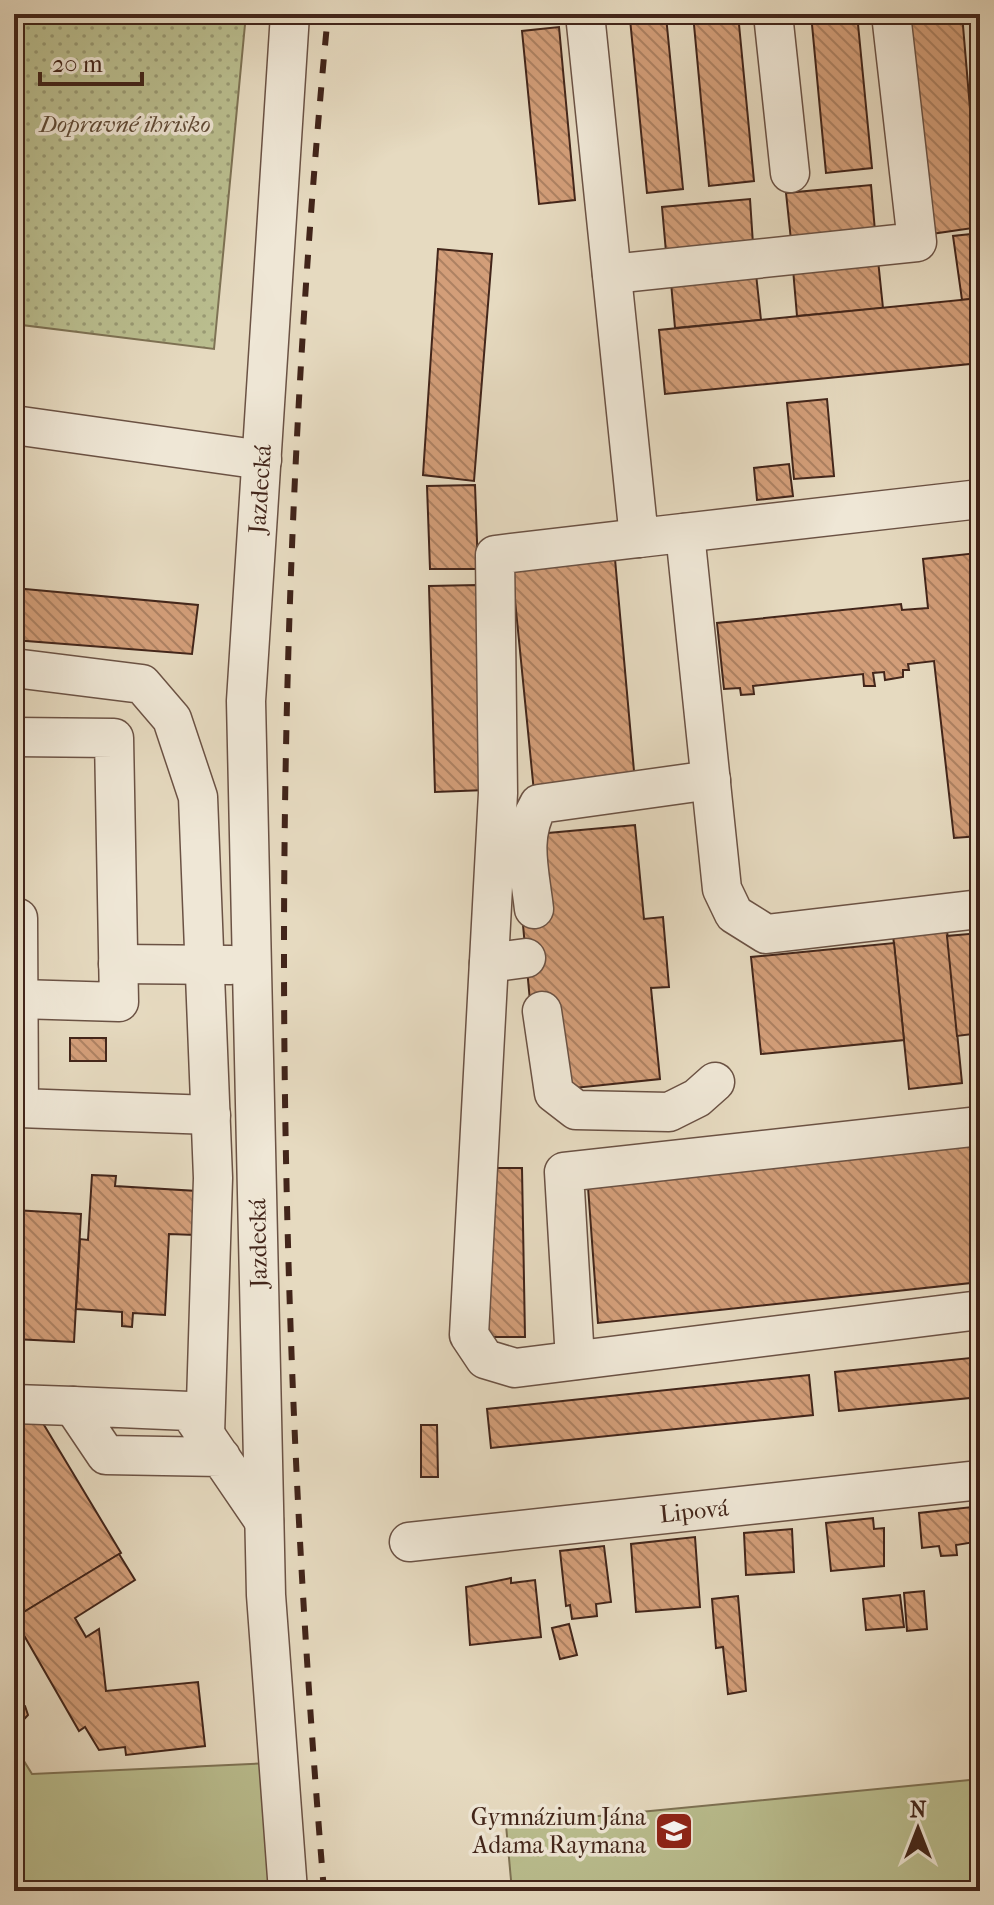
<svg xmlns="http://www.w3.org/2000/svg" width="994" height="1905" font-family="'IM FELL French Canon',serif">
<defs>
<pattern id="park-dots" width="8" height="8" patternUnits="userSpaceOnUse" patternTransform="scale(2)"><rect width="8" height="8" fill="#babe8f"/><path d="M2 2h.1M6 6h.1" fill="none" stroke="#999a74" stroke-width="1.8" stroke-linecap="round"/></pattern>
<pattern id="building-back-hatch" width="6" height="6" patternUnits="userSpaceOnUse" patternTransform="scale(2)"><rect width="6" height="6" fill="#d39e79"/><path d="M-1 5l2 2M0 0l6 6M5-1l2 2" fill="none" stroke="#ad8162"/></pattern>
</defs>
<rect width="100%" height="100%" fill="#e6dac0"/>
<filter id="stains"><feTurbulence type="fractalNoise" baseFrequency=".0025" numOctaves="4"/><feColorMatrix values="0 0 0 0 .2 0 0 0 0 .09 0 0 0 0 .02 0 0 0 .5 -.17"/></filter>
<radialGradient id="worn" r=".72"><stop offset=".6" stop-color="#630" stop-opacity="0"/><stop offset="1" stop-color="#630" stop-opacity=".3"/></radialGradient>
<g fill="#babe8f" stroke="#7e7254" stroke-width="2">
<polygon points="14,1745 32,1774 271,1763 278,1891 14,1891"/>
<polygon points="980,1779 980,1891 512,1891 506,1825"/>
</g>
<polygon fill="url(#park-dots)" stroke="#7e7254" stroke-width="2" points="14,14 246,14 214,349 14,324"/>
<g fill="url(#building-back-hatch)" stroke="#42251a" stroke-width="2">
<polygon points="693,14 738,14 754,181 709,186"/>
<polygon points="811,14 857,14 872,168 826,173"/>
<polygon points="908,14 962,14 980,227 931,234"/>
<polygon points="666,16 683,189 647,193 630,19"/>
<polygon points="559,27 575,200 539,204 522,31"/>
<polygon points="871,185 875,231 791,240 786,193"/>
<polygon points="750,199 753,244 666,252 662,207"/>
<polygon points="980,233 980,298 962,300 953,236"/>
<polygon points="438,249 492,254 474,481 423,475"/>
<polygon points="878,260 883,308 797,316 793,269"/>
<polygon points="756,274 761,320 675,328 671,282"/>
<polygon points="980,298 980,363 665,394 659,330"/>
<polygon points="827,399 834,476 794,479 787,403"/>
<polygon points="789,464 793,496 757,500 754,468"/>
<polygon points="475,485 478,569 430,569 427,486"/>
<polygon points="977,553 980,836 954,838 934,661 908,664 909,670 903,670 903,677 885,680 884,672 873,673 875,686 864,686 863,674 753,686 754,694 741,695 740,688 724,689 717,623 901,604 902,610 928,608 923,559"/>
<polygon points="615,559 635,782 534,792 512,570"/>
<polygon points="477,585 486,790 435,792 429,586"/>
<polygon points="14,588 198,605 192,654 14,640"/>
<polygon points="635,825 644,919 663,917 669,987 651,988 660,1079 565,1089 531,1012 522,914 537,834"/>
<polygon points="947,930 962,1083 909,1089 893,935"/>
<polygon points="980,933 980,1033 957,1036 947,936"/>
<polygon points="894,943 904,1040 761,1054 751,957"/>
<rect x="70" y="1038" width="36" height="23"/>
<polygon points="978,1144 980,1282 598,1323 588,1187"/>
<polygon points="482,1168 522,1168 525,1337 486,1337"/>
<polygon points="92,1175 116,1176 115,1186 197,1191 195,1235 169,1234 165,1315 133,1313 132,1327 122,1326 122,1312 76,1309 80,1239 88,1240"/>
<polygon points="14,1210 81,1214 74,1342 14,1339"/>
<polygon points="980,1357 980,1397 839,1411 835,1372"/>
<polygon points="809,1375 813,1415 491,1448 487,1409"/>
<polygon points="38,1415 121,1553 14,1618 14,1430"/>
<polygon points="421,1425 437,1425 438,1477 421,1477"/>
<polygon points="980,1506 980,1575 978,1575 972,1507"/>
<polygon points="972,1507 975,1542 956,1545 957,1555 941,1556 939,1546 922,1548 919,1513"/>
<polygon points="873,1518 874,1529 884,1528 884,1566 831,1571 826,1523"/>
<polygon points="792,1529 794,1572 746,1575 744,1533"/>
<polygon points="695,1537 700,1607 636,1612 631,1544"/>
<polygon points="604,1546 611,1602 596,1604 597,1616 572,1619 570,1605 566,1606 560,1551"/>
<polygon points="119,1554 135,1580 75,1618 86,1637 99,1629 106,1691 198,1682 205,1746 126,1755 125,1747 99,1750 85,1727 79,1731 14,1618"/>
<polygon points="511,1578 511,1583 535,1580 541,1637 470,1645 466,1587"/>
<polygon points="924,1591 927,1629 907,1631 904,1593"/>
<polygon points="900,1595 904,1627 866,1630 863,1599"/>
<polygon points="738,1596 746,1691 728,1694 723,1647 716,1648 712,1599"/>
<polygon points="569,1624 577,1655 560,1659 552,1628"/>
<polygon points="15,1703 25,1706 28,1715 18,1726 14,1725"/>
</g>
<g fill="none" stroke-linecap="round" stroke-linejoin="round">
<g stroke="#6b5244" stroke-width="41">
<g id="minor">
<polyline points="585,14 639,538 980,499"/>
<polyline points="773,14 790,173"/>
<polyline points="612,274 917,242 891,14"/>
<polyline points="14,425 262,460"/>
<polyline points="685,533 722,889 734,914 766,934 980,909"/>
<polyline points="639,538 495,555 498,793 469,1335 485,1359 515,1368 980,1310"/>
<polyline points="14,668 142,684 172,719 198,797 213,1178 205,1435"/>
<polyline points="14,737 114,738 119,1002 19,999"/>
<path d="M534,909C530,872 519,837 539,804L711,780"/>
<polyline points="14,918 18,918 19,1108 211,1115"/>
<polyline points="489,963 526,958"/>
<polyline points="118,964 231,965"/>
<polyline points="542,1011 554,1093 576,1110 669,1112 697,1098 715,1082"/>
<polyline points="575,1360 564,1172 980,1126"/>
<polyline points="14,1404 73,1406"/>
<polyline points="221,1457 106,1455 73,1406 189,1411 264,1521"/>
<polyline points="409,1542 980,1480"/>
<polyline points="288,1891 266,1595 246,701 290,14"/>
</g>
</g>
<use href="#minor" stroke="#efe7d6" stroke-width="38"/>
<path stroke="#42251a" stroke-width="6" stroke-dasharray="14 14" stroke-linecap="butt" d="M324,1891C272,1266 268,639 328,14"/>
</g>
<defs>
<g id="school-square" transform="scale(2)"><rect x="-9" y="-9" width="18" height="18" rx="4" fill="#8f2418" stroke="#efe7d6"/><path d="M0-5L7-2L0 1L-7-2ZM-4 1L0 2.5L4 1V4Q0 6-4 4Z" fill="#fff"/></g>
</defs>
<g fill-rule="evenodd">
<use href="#school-square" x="674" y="1831"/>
</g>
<g text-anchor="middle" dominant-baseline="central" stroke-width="7" stroke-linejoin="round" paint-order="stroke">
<g font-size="24" font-style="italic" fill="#604b37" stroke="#efe7d6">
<text x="125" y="124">Dopravné ihrisko</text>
</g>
<g font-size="24" fill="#42251a" stroke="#efe7d6">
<text transform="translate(260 489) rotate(-86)">Jazdecká</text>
<text transform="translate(258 1243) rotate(-91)">Jazdecká</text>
<text transform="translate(694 1511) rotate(-6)">Lipová</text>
</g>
<g font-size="24" fill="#42251a" stroke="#efe7d6" text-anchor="end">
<text x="646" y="1817">Gymnázium Jána<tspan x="646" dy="28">Adama Raymana</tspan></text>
</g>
</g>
<rect width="994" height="1905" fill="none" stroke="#e6dac0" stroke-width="48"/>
<rect x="16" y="16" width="962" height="1873" fill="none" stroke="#42251a" stroke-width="4"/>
<rect x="24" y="24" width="946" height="1857" fill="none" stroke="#42251a" stroke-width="2"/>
<g transform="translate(918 1829)" stroke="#efe7d6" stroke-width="6" paint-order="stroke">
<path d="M0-6L14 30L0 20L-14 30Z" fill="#42251a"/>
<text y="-12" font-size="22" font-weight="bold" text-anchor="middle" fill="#42251a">N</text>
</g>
<path d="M40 72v12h102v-12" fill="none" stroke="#42251a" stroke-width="4"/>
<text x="52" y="72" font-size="24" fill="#42251a" stroke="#efe7d6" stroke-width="6" paint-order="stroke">20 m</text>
<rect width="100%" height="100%" filter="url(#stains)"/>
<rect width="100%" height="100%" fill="url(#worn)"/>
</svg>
